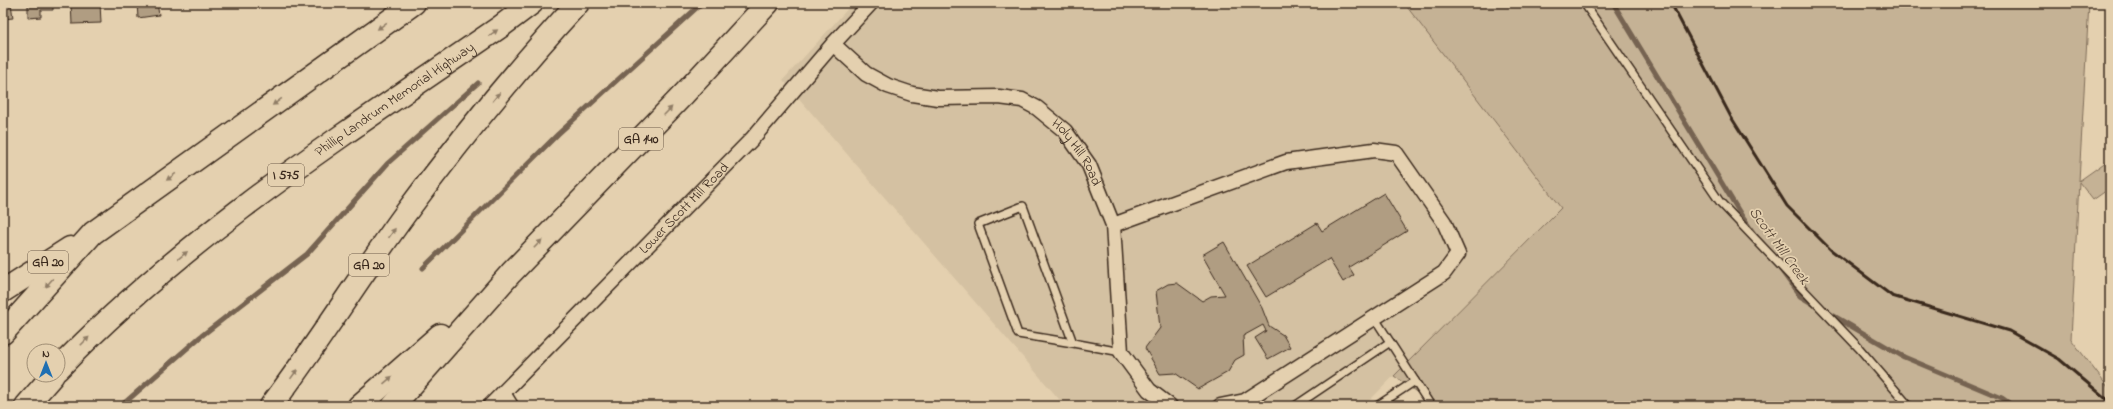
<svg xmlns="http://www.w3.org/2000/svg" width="2113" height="409" font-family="'Indie Flower',sans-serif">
<rect width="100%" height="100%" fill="#e4d0af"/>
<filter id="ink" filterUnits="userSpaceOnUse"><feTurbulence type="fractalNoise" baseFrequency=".025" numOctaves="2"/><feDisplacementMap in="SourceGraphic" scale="8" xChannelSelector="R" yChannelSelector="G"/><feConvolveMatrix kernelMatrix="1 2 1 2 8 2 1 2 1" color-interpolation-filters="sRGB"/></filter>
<g filter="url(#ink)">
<polygon fill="#d4c1a2" points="853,3 1404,3 1561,208 1364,406 1065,406 783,80"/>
<polygon fill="#c5b295" stroke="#806e5a" points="1404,3 2089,3 2079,181 2110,159 2110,188 2093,200 2079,182 2071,339 2110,390 2110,406 1436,406 1394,376 1561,208"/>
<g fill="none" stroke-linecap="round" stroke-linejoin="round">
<g stroke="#766451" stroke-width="5">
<polyline points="1613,3 1743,218 1757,238"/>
<polyline points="423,268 558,134 702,3"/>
<polyline points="1781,270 1800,296 1815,305"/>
<polyline points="1827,312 1904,357 2002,398 2013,406"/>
<polyline points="121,406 200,337 307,254 388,163 478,83"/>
</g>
</g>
<g fill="#b09d82" stroke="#3b2a1e">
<polygon points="3,3 11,3 13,18 3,19"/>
<polygon points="28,3 53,3 53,10 41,10 41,17 28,18"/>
<polygon points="71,3 100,3 101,23 72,24"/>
<polygon points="137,3 157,3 159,15 138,18"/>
<polygon points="1384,193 1407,231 1349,267 1354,275 1343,282 1329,259 1266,297 1247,266 1317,223 1322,231"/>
<polygon points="1224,242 1262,308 1269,326 1283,335 1290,347 1268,359 1255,338 1266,331 1263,325 1243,336 1244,355 1235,360 1228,372 1198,389 1175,373 1160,374 1145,348 1160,328 1156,291 1168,284 1177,283 1202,301 1211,296 1225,295 1202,255"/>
</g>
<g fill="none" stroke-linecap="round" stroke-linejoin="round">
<g stroke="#3b2a1e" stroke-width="10">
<g id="lane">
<polyline points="1584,3 1720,202 1859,348 1909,406"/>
<polyline points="1374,317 1431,406"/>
<polyline points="1073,343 1018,334 978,224 1023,206 1073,343 1121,352"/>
<polyline points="1295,406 1390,342"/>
<polyline points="1377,406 1415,381"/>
</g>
</g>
<g stroke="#3b2a1e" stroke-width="17">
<g id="street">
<path id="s1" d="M833,44L866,74L888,86L912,94L938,98L999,97L1022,100L1037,108L1065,131L1089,165L1113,225L1121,352L1149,390L1170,406"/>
<polyline points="1113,225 1286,162 1374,150 1396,153 1444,222 1458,254 1444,273 1245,401 1220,406"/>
<polyline points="503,393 511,406"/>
<path id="s2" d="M490,406L752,139L833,44L871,3"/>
</g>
</g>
<g stroke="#3b2a1e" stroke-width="25">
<g id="highway">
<polyline points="3,291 70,248"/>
<polyline points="3,333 93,233 414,3"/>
<path id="s3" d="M58,369C188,234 346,133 500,27L532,3"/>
<polyline points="26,406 53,375"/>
<path d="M271,406C318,344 359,277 405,214C459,141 516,70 578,3"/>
<polyline points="359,406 440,335"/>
<polyline points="393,406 511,273 684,94 768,3"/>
</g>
</g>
<use href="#lane" stroke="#e4d0af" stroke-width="7"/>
<use href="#street" stroke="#e4d0af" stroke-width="14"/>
<use href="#highway" stroke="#e4d0af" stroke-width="22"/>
<polyline stroke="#3b2a1e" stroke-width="3" points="1671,3 1731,117 1787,206 1831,250 1892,296 2009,331 2059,359 2110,402"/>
</g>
<defs><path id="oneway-solid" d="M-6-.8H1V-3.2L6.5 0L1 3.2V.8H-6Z"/></defs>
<g fill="#907d66">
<use href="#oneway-solid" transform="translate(382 26) rotate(144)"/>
<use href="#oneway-solid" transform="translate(493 33) rotate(-35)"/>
<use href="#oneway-solid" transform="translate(496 97) rotate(-51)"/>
<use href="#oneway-solid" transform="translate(277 102) rotate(144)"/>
<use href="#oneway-solid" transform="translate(668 111) rotate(-46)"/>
<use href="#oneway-solid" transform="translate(171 177) rotate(144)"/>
<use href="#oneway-solid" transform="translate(392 233) rotate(-55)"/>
<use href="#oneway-solid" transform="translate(538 244) rotate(-46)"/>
<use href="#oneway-solid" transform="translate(183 255) rotate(-39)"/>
<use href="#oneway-solid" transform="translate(49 283) rotate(131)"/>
<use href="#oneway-solid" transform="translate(85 341) rotate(-45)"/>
<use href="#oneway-solid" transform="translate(294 374) rotate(-55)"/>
<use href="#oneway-solid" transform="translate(388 380) rotate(-41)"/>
</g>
</g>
<g text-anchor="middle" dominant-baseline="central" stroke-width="3.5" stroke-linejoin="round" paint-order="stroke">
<g fill="#e4d0af" stroke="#6e5c4a" stroke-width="1">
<rect x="619" y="128" width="44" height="22" rx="3"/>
<rect x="268" y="164" width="36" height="22" rx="3"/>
<rect x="28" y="251" width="40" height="22" rx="3"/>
<rect x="349" y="254" width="40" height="22" rx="3"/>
</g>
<g font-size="13" font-weight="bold" fill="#3b2a1e">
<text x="641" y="139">GA 140</text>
<text x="286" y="175">I 575</text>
<text x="48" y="262">GA 20</text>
<text x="369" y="265">GA 20</text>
</g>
<g font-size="14" fill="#3b2a1e" stroke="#e4d0af">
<text stroke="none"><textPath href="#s3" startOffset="432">Phillip Landrum Memorial Highway</textPath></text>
<text stroke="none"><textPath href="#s1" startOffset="283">Holy Hill Road</textPath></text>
<text stroke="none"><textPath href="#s2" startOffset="277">Lower Scott Mill Road</textPath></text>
</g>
<g font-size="15" font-style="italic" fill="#4f3d2f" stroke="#e4d0af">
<text transform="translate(1779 246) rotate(54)">Scott Mill Creek</text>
</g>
</g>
<rect width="2113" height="409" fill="none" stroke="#e4d0af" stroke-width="16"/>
<rect x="8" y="8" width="2097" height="393" fill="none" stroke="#3b2a1e" stroke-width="1.5" filter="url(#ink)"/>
<g transform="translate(46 363)"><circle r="19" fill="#e4d0af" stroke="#a08e75"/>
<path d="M0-3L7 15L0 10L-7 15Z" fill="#1f6fb2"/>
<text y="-6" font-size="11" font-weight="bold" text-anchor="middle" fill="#3b2a1e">N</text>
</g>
</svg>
